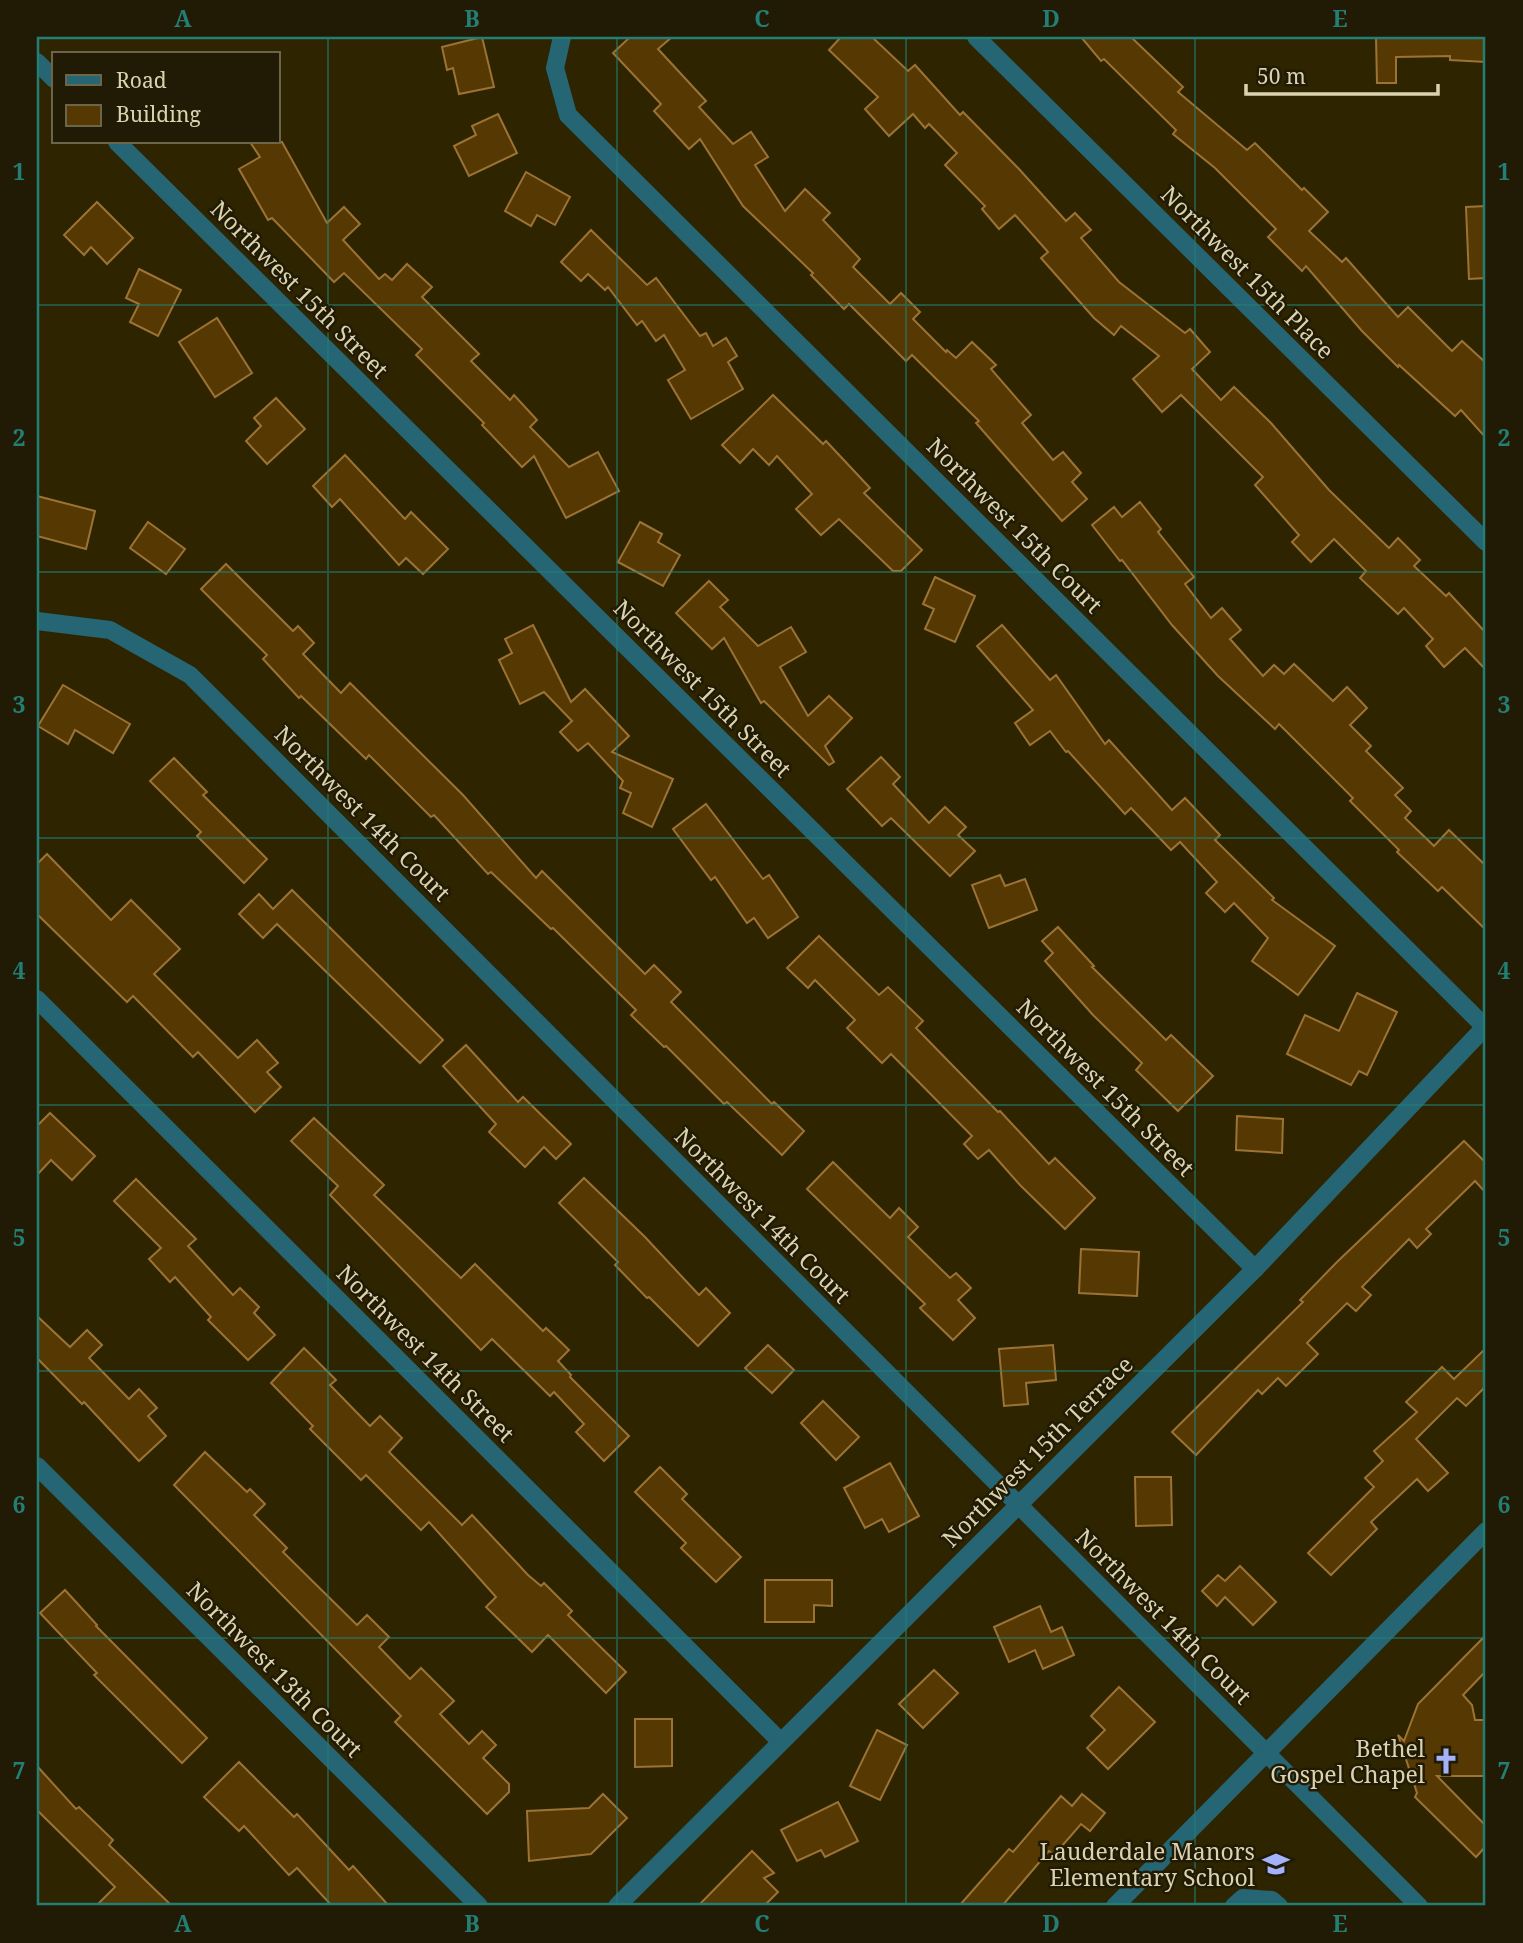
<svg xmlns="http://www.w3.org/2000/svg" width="1523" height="1943" font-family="'Noto Serif',serif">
<rect width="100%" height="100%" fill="#2e2500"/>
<g fill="#563803" stroke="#9c7335" stroke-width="2">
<polygon points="482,37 494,87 459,94 453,68 447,70 442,47"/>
<polygon points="630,37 672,37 658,49 706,101 699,107 733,144 751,132 768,157 755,165 785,211 805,189 830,213 823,220 860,259 853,267 890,304 901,293 920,312 913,319 946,352 947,350 956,358 972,342 996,365 991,369 1031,415 1022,423 1053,460 1063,452 1081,473 1072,482 1087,499 1062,521 976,423 979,421 912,355 906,361 849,304 844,309 811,275 813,273 743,206 700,139 689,149 654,111 661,104 613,53"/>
<polygon points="841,37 872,37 908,71 915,65 960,115 963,112 1019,169 1066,221 1075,213 1091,230 1081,238 1119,282 1185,333 1190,329 1210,352 1192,369 1221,400 1234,387 1271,423 1329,490 1389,548 1398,538 1420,560 1414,566 1446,596 1449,593 1486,633 1486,670 1465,648 1444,667 1426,646 1433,639 1404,608 1398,614 1360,578 1366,571 1334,539 1311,562 1292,542 1299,535 1255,485 1263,477 1181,395 1162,412 1133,379 1159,356 1121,326 1114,335 1094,318 1041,258 1048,252 1015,215 999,229 982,209 985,206 945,165 957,153 929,124 925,128 913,114 889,136 865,109 878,97 829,50"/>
<polygon points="1081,37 1131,37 1183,87 1178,92 1247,150 1255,143 1302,190 1304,188 1328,212 1309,231 1342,262 1346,258 1398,317 1408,307 1452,351 1462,341 1486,363 1486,438 1461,410 1455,416 1399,365 1398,367 1362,331 1306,266 1302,271 1268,237 1276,229 1215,168 1173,134 1176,130 1104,59 1101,61"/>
<polygon points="1376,37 1486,37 1486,62 1450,60 1450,56 1396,57 1396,83 1377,83"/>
<polygon points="498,114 517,153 469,176 454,146 476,135 472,126"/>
<polygon points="250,142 282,142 327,223 344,207 360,224 343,240 379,279 385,274 392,280 407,264 432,287 422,297 479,354 471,361 510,400 514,395 537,420 530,427 569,467 598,452 619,491 566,518 534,456 522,467 482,425 484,423 416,355 422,349 344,273 334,282 272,218 268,220 239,169 260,157"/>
<polygon points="526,172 570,197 555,225 537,215 531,226 505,211"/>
<polygon points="97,202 133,238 107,264 91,247 84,255 64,235"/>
<polygon points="1486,206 1486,278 1469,279 1466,207"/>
<polygon points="591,230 647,285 656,278 700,336 706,333 713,346 726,338 737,356 728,362 743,389 691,419 668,380 685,370 664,335 656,341 642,321 637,325 608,287 605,290 588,274 581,281 561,262"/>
<polygon points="139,269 181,290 158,336 130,322 139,304 126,298"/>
<polygon points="217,318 252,373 215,397 179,342"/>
<polygon points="773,395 823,444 826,441 870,488 864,493 922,550 901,571 893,571 839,519 821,535 796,509 812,494 777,456 769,465 753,449 740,463 722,445"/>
<polygon points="276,398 305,429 267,464 246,441 261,426 254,418"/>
<polygon points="345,455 405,519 411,512 448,549 423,574 406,558 399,565 340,499 332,507 313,486"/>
<polygon points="37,496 95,511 86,549 37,536"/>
<polygon points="1140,502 1161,529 1158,532 1194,577 1185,584 1211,618 1222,608 1241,630 1230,639 1263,676 1274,665 1284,674 1294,664 1333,701 1347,687 1367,708 1350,725 1371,746 1366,751 1403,788 1395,795 1411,811 1405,818 1434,846 1449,830 1486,866 1486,930 1442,887 1438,891 1397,852 1399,850 1350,801 1353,798 1279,724 1275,729 1218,676 1172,625 1122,560 1120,561 1092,525 1114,507 1122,517"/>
<polygon points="148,522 185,549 166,574 130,548"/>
<polygon points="640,522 662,534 658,542 680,555 663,586 618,562"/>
<polygon points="226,564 293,631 298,626 314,643 303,654 341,693 350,683 463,795 536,878 542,871 645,974 654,965 681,992 671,1002 772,1104 774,1102 804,1131 782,1155 727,1102 724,1104 666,1046 664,1047 631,1015 636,1010 553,928 551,929 491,872 488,874 434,815 431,817 369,755 366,759 301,696 299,698 263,659 267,655 201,589"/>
<polygon points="935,577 975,596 955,642 925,629 934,609 923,604"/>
<polygon points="709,581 728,600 720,607 758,646 791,627 806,652 780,667 808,716 829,696 852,718 825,746 834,762 829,765 764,701 761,703 724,638 712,649 676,613"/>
<polygon points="533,625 571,702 585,689 629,736 612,752 673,779 652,827 623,813 631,793 620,788 623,781 588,743 578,751 560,732 572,721 544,692 520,704 499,660 512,653 505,639"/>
<polygon points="1002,625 1050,680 1056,675 1105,744 1109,740 1172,810 1185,798 1220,835 1215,840 1274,898 1272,900 1335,946 1298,995 1252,961 1268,938 1234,903 1225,912 1206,893 1217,882 1180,842 1171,850 1131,808 1125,814 1068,751 1066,752 1050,731 1030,745 1015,723 1033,710 977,646"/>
<polygon points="63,685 130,724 113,753 75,730 68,744 38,726"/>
<polygon points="881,757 900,777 893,784 929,823 945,807 966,827 958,835 975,851 950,876 891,818 882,826 847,789"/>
<polygon points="174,758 207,792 203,795 267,859 244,883 197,836 201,832 150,781"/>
<polygon points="706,804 763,879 769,875 798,917 768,938 754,918 747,923 715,877 711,880 673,829"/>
<polygon points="47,854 111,920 131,900 180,949 154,974 238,1058 257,1040 278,1063 267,1072 281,1087 255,1112 198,1052 193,1057 133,996 127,1002 37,914 37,864"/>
<polygon points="1000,875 1005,886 1025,879 1037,910 989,928 972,885"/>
<polygon points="292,890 443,1040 420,1063 277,924 263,938 239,914 259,894 273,909"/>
<polygon points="1058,927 1094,966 1092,967 1166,1040 1171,1035 1213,1076 1178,1111 1136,1070 1142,1063 1093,1015 1045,961 1053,953 1042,941"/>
<polygon points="819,936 879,995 888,987 923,1021 916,1028 998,1112 1000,1111 1049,1164 1055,1158 1095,1198 1065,1229 1020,1185 989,1150 978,1159 964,1144 972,1136 891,1054 882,1063 847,1028 855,1020 815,980 808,988 787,968"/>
<polygon points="1357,993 1397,1012 1367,1075 1359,1071 1351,1085 1287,1054 1305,1015 1339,1031"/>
<polygon points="466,1045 518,1102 523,1097 571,1144 556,1159 544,1147 525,1167 489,1132 496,1124 443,1066"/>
<polygon points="50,1113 95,1156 72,1180 51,1160 37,1175 37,1126"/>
<polygon points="1237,1116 1283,1119 1282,1153 1236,1150"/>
<polygon points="314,1118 384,1185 374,1195 461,1278 475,1264 543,1331 546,1328 569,1350 558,1361 571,1375 570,1377 629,1436 604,1461 576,1432 584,1424 554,1392 550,1396 492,1339 481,1350 330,1195 338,1186 291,1141"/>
<polygon points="1464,1141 1486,1163 1486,1193 1475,1181 1426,1229 1431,1234 1417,1248 1409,1239 1362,1287 1371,1295 1356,1311 1347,1303 1307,1343 1318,1354 1286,1386 1278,1378 1262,1394 1258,1390 1196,1455 1172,1432 1303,1302 1300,1300 1337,1262"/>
<polygon points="833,1162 890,1218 899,1208 918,1227 908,1237 950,1278 956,1273 971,1288 958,1300 975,1318 953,1340 920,1308 925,1304 807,1189"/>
<polygon points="584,1178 645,1237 699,1295 706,1288 730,1313 698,1346 649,1297 647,1298 615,1265 618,1262 559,1203"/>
<polygon points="136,1179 196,1239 188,1246 233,1295 240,1288 259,1307 254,1313 275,1335 248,1360 208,1320 211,1317 175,1277 170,1282 149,1259 161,1248 114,1201"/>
<polygon points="1081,1249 1139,1252 1137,1296 1079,1293"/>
<polygon points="37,1316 70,1347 87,1330 102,1345 89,1358 129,1399 139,1389 157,1408 148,1416 166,1436 139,1461 84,1402 82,1404 37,1358"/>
<polygon points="768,1345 794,1370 772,1393 745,1368"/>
<polygon points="1053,1345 1056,1380 1026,1383 1028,1404 1004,1406 999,1349"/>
<polygon points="304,1348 336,1380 330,1385 370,1426 380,1416 402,1438 389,1452 462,1525 472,1515 528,1575 541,1586 544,1583 572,1611 568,1615 626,1672 606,1693 548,1635 532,1652 486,1607 496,1597 429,1522 421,1530 366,1475 361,1480 310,1429 313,1426 271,1383"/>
<polygon points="1486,1348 1486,1386 1466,1406 1457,1398 1416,1439 1448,1473 1428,1491 1417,1479 1371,1522 1377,1529 1331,1575 1308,1553 1374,1487 1365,1478 1383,1461 1374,1451 1417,1412 1406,1402 1442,1367 1454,1379"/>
<polygon points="823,1401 859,1437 836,1460 801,1423"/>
<polygon points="205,1452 247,1492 250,1489 265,1504 254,1515 287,1548 283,1552 357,1625 367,1615 389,1637 379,1647 410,1679 421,1668 454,1701 440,1714 469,1744 482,1731 496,1745 483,1758 509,1784 509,1792 487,1814 395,1722 401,1716 174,1485"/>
<polygon points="890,1463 919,1516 889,1532 882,1519 865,1528 844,1488"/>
<polygon points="660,1467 687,1494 682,1499 741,1557 716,1582 681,1548 686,1543 635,1492"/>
<polygon points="1135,1477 1171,1477 1172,1525 1136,1526"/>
<polygon points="1240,1566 1276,1602 1253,1625 1225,1597 1217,1606 1202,1591 1218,1575 1225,1581"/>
<polygon points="765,1580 832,1580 832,1606 814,1605 814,1622 765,1622"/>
<polygon points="65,1590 97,1625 96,1626 207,1738 182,1763 94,1675 97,1673 40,1613"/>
<polygon points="1040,1606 1051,1632 1062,1627 1074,1655 1043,1669 1035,1650 1009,1662 994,1627"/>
<polygon points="1486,1635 1486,1671 1463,1695 1472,1705 1475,1720 1486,1720 1486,1776 1437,1776 1486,1826 1486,1846 1476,1857 1415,1797 1417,1793 1398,1735 1404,1741 1418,1704"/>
<polygon points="934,1670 958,1693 923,1728 899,1704"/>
<polygon points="1119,1687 1155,1722 1108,1769 1087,1748 1105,1730 1091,1716"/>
<polygon points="635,1719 672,1719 672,1766 635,1767"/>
<polygon points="877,1730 907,1745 880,1800 850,1786"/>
<polygon points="239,1762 294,1817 297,1814 349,1870 353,1866 389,1906 332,1906 297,1868 289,1875 244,1826 239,1831 204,1797"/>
<polygon points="37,1766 76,1809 79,1807 113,1840 109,1845 172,1906 96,1906 115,1887 37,1810"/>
<polygon points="603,1794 627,1818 591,1854 529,1861 527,1811 589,1808"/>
<polygon points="1082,1794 1105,1813 1090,1831 1081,1824 1054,1855 1049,1851 1002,1906 959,1906 1009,1849 1013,1852 1061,1796 1072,1806"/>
<polygon points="838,1802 858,1841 825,1857 821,1850 797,1861 781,1830"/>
<polygon points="752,1851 774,1873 764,1878 778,1892 764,1906 698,1906"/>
</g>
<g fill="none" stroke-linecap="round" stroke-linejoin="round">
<g stroke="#256574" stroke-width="18">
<polyline points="562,37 555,68 568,115 1485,1027"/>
<polyline points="976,37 1486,542"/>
<polyline points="37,62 54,79"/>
<polyline points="117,142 1255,1269"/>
<polyline points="37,621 110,630 190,675 1419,1906"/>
<polyline points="37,999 780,1741"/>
<polyline points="37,1466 479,1906"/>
<polyline points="617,1906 1255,1269 1486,1026"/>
<polyline points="1115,1906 1486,1531"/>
<polyline points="1234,1906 1243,1898 1272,1900 1279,1906"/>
</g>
</g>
<path fill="none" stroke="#237f75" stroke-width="2" stroke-opacity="0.55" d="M328,37V1906M617,37V1906M906,37V1906M1195,37V1906M37,305H1486M37,572H1486M37,838H1486M37,1105H1486M37,1371H1486M37,1638H1486"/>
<defs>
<g id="church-bare" transform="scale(2.1)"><path d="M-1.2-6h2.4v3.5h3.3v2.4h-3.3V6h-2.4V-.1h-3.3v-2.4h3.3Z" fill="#a4b2fc" stroke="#211b05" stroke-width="2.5" paint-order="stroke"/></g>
<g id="school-bare" transform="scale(2.1)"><path d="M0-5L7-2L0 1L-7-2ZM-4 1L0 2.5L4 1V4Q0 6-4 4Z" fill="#a4b2fc" stroke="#211b05" stroke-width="2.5" paint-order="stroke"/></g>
</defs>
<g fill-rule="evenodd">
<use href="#church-bare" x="1446" y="1761"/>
<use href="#school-bare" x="1276" y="1864"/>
</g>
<g text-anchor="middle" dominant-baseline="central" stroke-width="5" stroke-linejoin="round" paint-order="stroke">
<g font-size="23" fill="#dbd3b0" stroke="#211b05">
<text transform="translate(1248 272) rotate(45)">Northwest 15th Place</text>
<text transform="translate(300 289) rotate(45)">Northwest 15th Street</text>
<text transform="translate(1015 525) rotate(45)">Northwest 15th Court</text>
<text transform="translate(703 688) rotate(45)">Northwest 15th Street</text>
<text transform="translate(363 813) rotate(45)">Northwest 14th Court</text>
<text transform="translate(1106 1087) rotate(45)">Northwest 15th Street</text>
<text transform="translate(763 1215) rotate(45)">Northwest 14th Court</text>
<text transform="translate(426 1353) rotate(45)">Northwest 14th Street</text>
<text transform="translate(1037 1451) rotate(-45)">Northwest 15th Terrace</text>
<text transform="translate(1164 1616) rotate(45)">Northwest 14th Court</text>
<text transform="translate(275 1669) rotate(45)">Northwest 13th Court</text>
</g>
<g font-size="23" fill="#dbd3b0" stroke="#211b05" text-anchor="end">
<text x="1425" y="1748">Bethel<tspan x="1425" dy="26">Gospel Chapel</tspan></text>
<text x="1255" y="1851">Lauderdale Manors<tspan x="1255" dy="26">Elementary School</tspan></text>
</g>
</g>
<rect width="1523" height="1943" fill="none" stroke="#211b05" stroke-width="77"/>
<rect x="52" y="52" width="228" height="91" fill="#211b05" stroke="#6b6549" stroke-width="2"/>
<rect x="66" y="75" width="35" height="10" fill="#256574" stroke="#6b6549" stroke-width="2"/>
<text x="116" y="88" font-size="21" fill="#dbd3b0">Road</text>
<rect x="66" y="105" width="35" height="21" fill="#563803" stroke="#6b6549" stroke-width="2"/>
<text x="116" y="122" font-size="21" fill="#dbd3b0">Building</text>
<path d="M1246 84v10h192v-10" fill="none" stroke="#dbd3b0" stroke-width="3.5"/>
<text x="1257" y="84" font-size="21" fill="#dbd3b0" stroke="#211b05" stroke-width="5" paint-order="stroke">50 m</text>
<rect x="38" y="38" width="1446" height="1866" fill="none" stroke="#237f75" stroke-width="2.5"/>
<g font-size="23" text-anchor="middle" font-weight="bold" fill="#237f75">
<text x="183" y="27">A</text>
<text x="472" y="27">B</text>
<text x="762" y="27">C</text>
<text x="1051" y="27">D</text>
<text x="1340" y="27">E</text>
<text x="19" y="180">1</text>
<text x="1504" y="180">1</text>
<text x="19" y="446">2</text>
<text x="1504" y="446">2</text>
<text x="19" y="713">3</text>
<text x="1504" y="713">3</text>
<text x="19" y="979">4</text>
<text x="1504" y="979">4</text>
<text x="19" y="1246">5</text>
<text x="1504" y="1246">5</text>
<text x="19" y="1513">6</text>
<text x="1504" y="1513">6</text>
<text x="19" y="1779">7</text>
<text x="1504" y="1779">7</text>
<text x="183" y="1932">A</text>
<text x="472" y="1932">B</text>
<text x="762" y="1932">C</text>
<text x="1051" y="1932">D</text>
<text x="1340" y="1932">E</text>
</g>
</svg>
